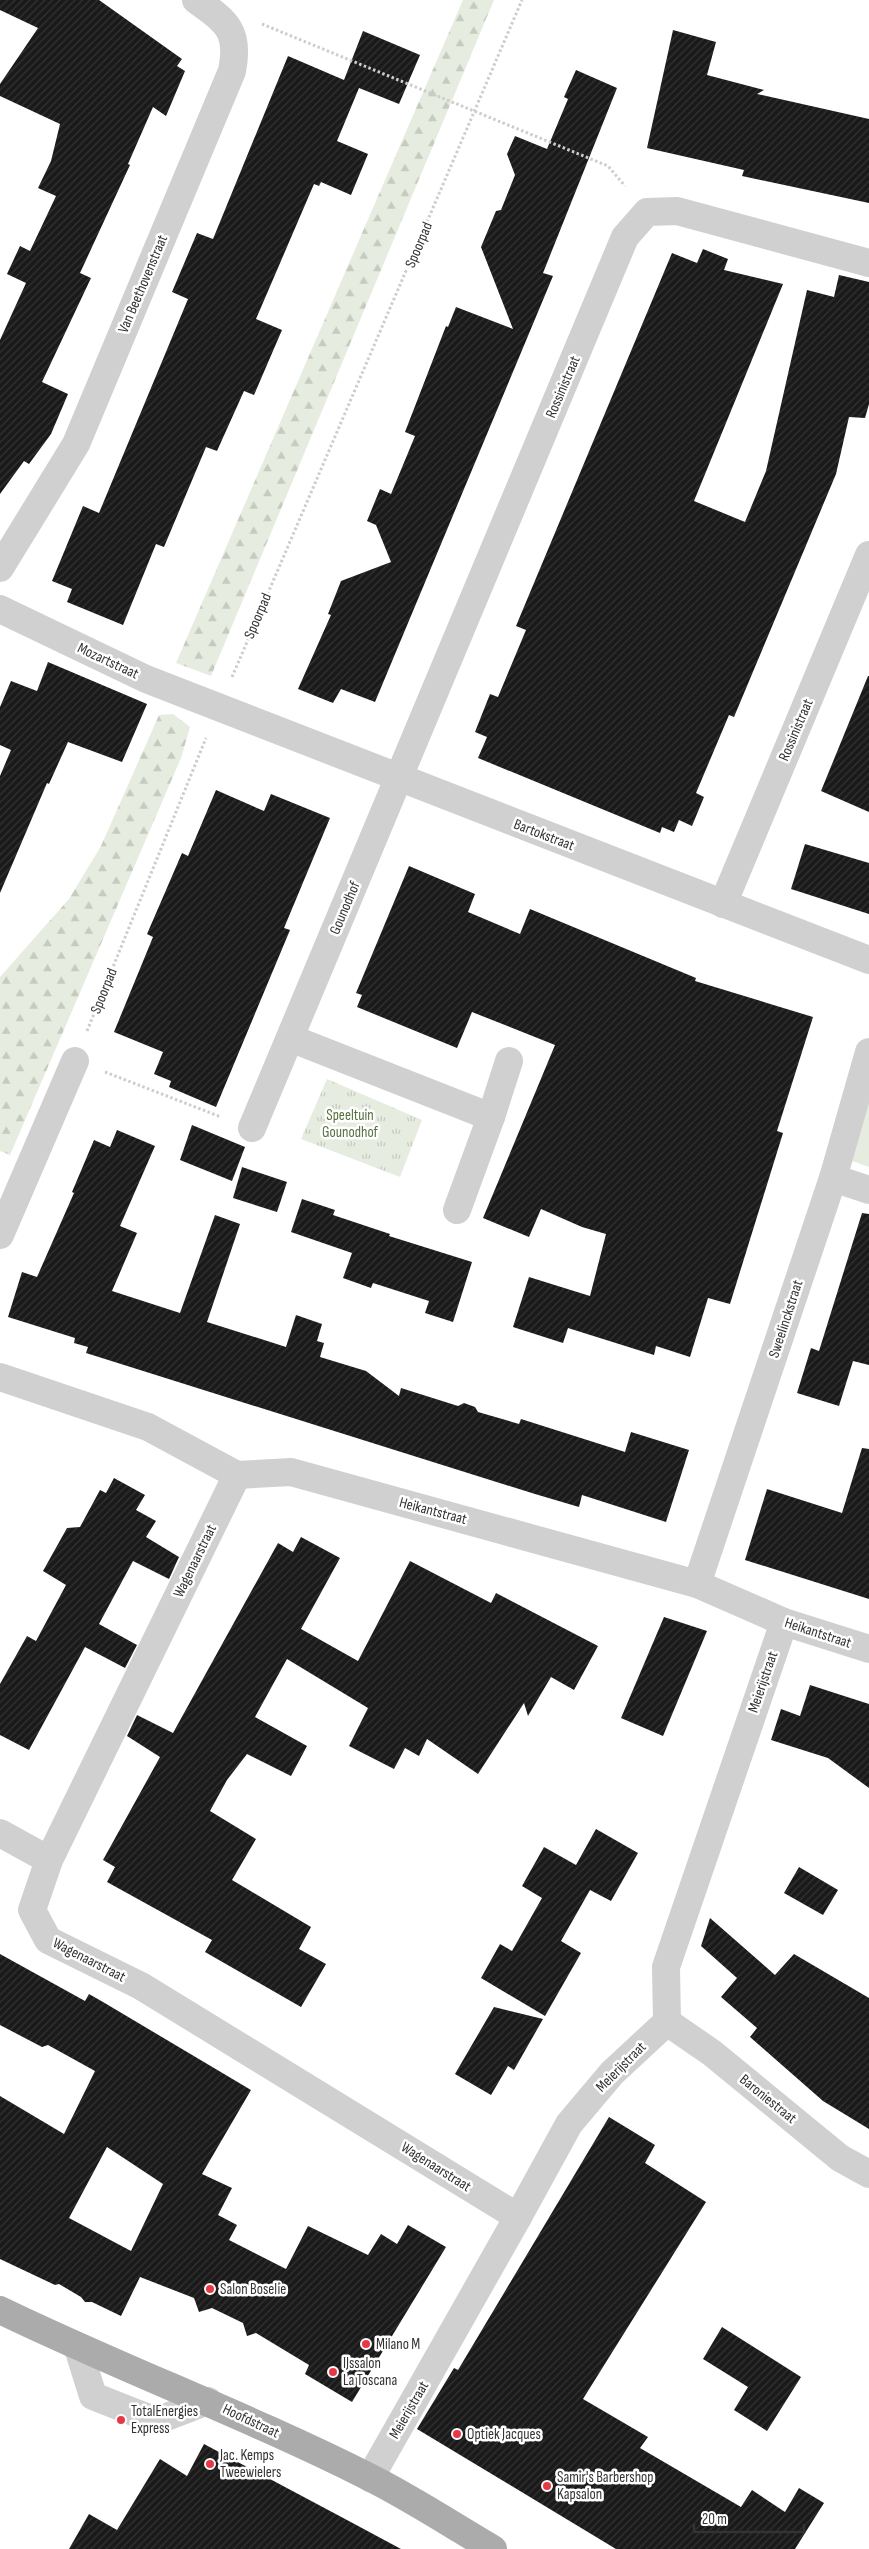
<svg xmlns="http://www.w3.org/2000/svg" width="869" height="2549" font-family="'Sofia Sans Condensed',sans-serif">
<defs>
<pattern id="forest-firs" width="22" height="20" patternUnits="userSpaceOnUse" patternTransform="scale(1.25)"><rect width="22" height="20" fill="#e6ecdf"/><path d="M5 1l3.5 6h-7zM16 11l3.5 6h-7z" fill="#c6cbc0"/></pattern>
<pattern id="park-tufts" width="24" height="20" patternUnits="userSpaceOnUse" patternTransform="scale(1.25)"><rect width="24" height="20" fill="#e6ecdf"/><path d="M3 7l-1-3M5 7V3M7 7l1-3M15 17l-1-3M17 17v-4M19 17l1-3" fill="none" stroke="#c6cbc0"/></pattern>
<pattern id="building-hatch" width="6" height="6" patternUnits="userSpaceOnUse" patternTransform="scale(1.25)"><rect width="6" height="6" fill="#1a1a1a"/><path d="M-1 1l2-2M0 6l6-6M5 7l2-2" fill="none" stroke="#333"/></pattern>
</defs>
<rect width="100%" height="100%" fill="#fff"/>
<polygon fill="#e6ecdf" points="869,1100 869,1167 852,1161"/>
<g fill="url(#forest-firs)">
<polygon points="463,0 494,0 211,676 176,663"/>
<polygon points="173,714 190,727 181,758 10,1155 0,1151 0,977 69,899 101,846 159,715"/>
</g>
<polygon fill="url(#park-tufts)" points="327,1079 422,1120 400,1177 301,1139"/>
<g fill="url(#building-hatch)" fill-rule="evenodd">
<polygon points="0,0 99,0 182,59 177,66 185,71 166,116 153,107 128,164 130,165 80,273 91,278 42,382 68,394 51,434 29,464 24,461 0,494 0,340 26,283 7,274 20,246 30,251 56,196 38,188 51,161 60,124 0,96 0,84 38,28 0,10"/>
<polygon points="673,30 716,42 707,75 764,90 757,94 869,119 869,203 742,176 744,170 647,148"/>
<polygon points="363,31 420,55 399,104 359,88 337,141 368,154 351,195 321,182 319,186 314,184 256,319 282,330 254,395 244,391 217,451 206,447 164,547 156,544 123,625 67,602 72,589 52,581 83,506 99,513 188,299 172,292 197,233 213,239 288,56 344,80"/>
<polygon points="576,70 617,88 543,273 553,276 375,702 341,689 333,703 298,689 331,615 328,614 341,581 391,562 376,525 367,521 380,489 391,494 415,436 405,432 446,326 448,327 456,307 513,329 481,247 496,211 501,210 515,175 507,154 515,136 547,149 568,99 564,97"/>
<polygon points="703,249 728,259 724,270 783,284 694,501 745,522 766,471 807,290 834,297 839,275 869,282 869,404 865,418 849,417 836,474 734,717 729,715 696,793 704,797 692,826 679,820 674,832 662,827 660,833 478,758 487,737 475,732 490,694 498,697 526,630 516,626 672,253 697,263"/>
<polygon points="48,662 147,704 122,762 68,742 49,784 47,783 0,893 0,776 11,750 0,745 0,707 11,681 37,691"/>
<polygon points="868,676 869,676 869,812 821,791"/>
<polygon points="216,790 264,811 271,794 330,818 284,928 290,930 216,1107 169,1087 171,1081 154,1074 163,1052 114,1032 153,937 147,934 160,904 182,853 188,856"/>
<polygon points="805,844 869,863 869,914 791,889"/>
<polygon points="409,866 475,894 468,912 520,934 530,909 696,978 695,981 813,1017 777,1131 783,1133 730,1304 708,1298 690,1357 656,1346 654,1355 568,1328 563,1343 513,1327 529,1277 590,1296 606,1234 582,1227 541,1209 529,1237 483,1218 555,1045 472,1012 457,1048 357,1007 362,995 356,993"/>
<polygon points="192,1125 245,1147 232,1181 180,1160"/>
<polygon points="117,1130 155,1146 120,1226 137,1233 112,1291 180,1313 215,1215 240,1224 207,1322 286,1347 296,1315 322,1324 317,1341 324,1343 320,1357 366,1371 399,1396 401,1388 458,1406 464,1403 475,1407 478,1412 519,1424 521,1419 625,1452 631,1432 689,1450 666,1522 582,1495 579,1507 535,1494 86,1353 88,1347 74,1343 75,1338 8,1317 22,1272 37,1277 74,1193 72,1192 94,1140 110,1147"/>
<polygon points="242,1167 287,1182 277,1212 233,1198"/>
<polygon points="302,1199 335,1210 333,1215 390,1234 389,1236 472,1262 453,1322 425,1313 429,1301 373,1283 371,1288 343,1278 352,1253 291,1232"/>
<polygon points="862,1213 869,1214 869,1365 853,1361 839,1406 797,1393 811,1348 819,1351"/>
<polygon points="862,1448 869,1449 869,1599 745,1560 767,1489 842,1513"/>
<polygon points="114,1478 145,1495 136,1510 156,1521 146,1537 179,1557 169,1579 133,1561 99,1624 137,1645 125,1668 85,1647 29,1750 0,1735 0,1684 27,1636 36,1641 66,1585 43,1571 67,1528 80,1527 100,1490 106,1493"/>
<polygon points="301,1537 340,1558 301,1629 358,1661 410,1561 491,1603 496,1593 598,1646 574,1690 551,1677 528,1716 524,1703 478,1774 427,1739 419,1756 405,1748 394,1769 349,1746 368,1708 287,1659 255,1717 307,1746 291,1776 247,1754 227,1780 210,1811 256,1839 232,1880 311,1927 299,1949 326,1964 301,2007 205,1952 212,1940 107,1882 115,1867 103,1860 160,1757 127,1736 137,1715 173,1733 278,1543 293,1552"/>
<polygon points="664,1617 707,1631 663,1736 621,1718"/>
<polygon points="810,1685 869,1704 869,1788 828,1758 771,1740 781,1709 800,1716"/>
<polygon points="596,1829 638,1853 611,1901 590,1890 561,1941 581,1953 545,2016 481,1978 500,1944 512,1951 542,1898 522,1886 544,1847 576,1865"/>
<polygon points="799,1867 838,1890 823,1915 784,1893"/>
<polygon points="710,1918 775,1975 794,1954 869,1998 869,2129 823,2101 750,2037 757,2028 721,1997 737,1978 701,1946"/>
<path d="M0,1954L85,2001L89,1994L103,2002L251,2090L202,2174L232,2188L218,2215L237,2225L229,2240L286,2269L308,2226L368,2255L381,2234L397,2244L408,2225L446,2247L352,2402L305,2374L309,2365L256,2333L247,2336L243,2323L212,2308L199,2312L194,2298L140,2277L121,2316L92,2302H85L81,2297L59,2284L55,2285L0,2259V2096L64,2134L95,2071L48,2045L42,2047L0,2025ZM107,2147L163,2184L131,2251L69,2218Z"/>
<polygon points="494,2007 543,2019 514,2070 508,2066 491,2095 455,2074"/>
<polygon points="609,2117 655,2145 645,2163 706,2202 583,2399 648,2437 640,2448 741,2507 752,2490 785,2512 799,2488 824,2503 795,2549 616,2549 417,2429 454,2368 458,2370"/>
<polygon points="722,2327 801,2377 767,2431 734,2410 748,2387 703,2359"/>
<polygon points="204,2444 347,2520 401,2549 69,2549 89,2514 117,2530 160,2459 187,2476"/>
</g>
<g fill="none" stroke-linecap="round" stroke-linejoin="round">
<g stroke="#cdcdcd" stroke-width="3" stroke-dasharray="2.5 2.5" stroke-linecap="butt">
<polyline points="262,24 608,166 625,186"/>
<polyline points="232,677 522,0"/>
<polyline points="87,1031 206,738"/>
<polyline points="105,1072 221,1117"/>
</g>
<g stroke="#d0d0d0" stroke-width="28">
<path d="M0,568L76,444L232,71C240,31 227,22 196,0"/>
<polyline points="0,609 146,679 869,960"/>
<polyline points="723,904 869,555"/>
<polyline points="290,1038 491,1117"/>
<polyline points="252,1128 625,237 647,212 677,211 869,263"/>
<polyline points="833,1178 869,1190"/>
<polyline points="457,1210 491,1117 509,1061"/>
<polyline points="0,1235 75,1061"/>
<polyline points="0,1377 148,1427 237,1475 291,1472 697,1584 784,1622 869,1649"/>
<polyline points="237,1475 49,1860 32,1910 48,1940 141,1986 518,2217"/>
<polyline points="697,1584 833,1178 869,1052"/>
<polyline points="0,1833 49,1860"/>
<polyline points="667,2022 712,2053 840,2158 869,2174"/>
<polyline points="78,2348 93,2396 156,2421 208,2401"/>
<polyline points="370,2478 518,2217 569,2124 612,2073 667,2022 666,1967 784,1622"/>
</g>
<path stroke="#ababab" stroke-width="28" d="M0,2310C122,2369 248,2416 369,2477C411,2498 452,2525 493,2549"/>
</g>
<g fill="#e63946" stroke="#fff" stroke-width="2">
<circle cx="210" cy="2289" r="5"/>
<circle cx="366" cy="2344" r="5"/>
<circle cx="333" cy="2372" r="5"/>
<circle cx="121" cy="2420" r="5"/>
<circle cx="457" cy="2434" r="5"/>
<circle cx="210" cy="2464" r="5"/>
<circle cx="547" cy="2486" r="5"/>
</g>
<g text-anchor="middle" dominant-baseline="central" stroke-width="5" stroke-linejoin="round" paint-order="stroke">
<g font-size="15" fill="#333" stroke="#fff">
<text transform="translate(419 245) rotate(-67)">Spoorpad</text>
<text transform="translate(143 284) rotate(-67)">Van Beethovenstraat</text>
<text transform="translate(563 387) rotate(-67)">Rossinistraat</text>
<text transform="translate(258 616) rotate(-67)">Spoorpad</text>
<text transform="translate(108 661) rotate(25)">Mozartstraat</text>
<text transform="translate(796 730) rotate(-67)">Rossinistraat</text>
<text transform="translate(544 835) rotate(21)">Bartokstraat</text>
<text transform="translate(345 908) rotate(-67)">Gounodhof</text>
<text transform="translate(104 991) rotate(-68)">Spoorpad</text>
<text transform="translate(786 1319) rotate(-72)">Sweelinckstraat</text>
<text transform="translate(433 1511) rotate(15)">Heikantstraat</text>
<text transform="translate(195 1561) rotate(-64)">Wagenaarstraat</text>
<text transform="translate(818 1633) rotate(18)">Heikantstraat</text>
<text transform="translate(763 1682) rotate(-71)">Meierijstraat</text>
<text transform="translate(89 1960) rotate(27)">Wagenaarstraat</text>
<text transform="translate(621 2067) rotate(-45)">Meierijstraat</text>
<text transform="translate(768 2099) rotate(39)">Baroniestraat</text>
<text transform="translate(436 2167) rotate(32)">Wagenaarstraat</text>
<text transform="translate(409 2410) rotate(-60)">Meierijstraat</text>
<text transform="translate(251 2421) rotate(25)">Hoofdstraat</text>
</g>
<g font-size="15" fill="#56703f" stroke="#fff">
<text x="350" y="1115">Speeltuin<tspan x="350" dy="17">Gounodhof</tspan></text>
</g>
<g font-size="15" fill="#333" stroke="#fff" text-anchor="start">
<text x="220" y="2289">Salon Boselie</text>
<text x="376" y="2344">Milano M</text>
<text x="343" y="2363">IJssalon<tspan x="343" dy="17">La Toscana</tspan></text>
<text x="131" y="2411">TotalEnergies<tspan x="131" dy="17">Express</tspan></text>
<text x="467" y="2434">Optiek Jacques</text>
<text x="220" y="2455">Jac. Kemps<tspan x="220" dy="17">Tweewielers</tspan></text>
<text x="557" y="2477">Samir's Barbershop<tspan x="557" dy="17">Kapsalon</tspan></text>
</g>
</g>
<path d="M694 2524v8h110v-8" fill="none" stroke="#333333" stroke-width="2.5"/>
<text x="702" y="2524" font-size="15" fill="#333333" stroke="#ffffff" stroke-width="4" paint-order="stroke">20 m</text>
</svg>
